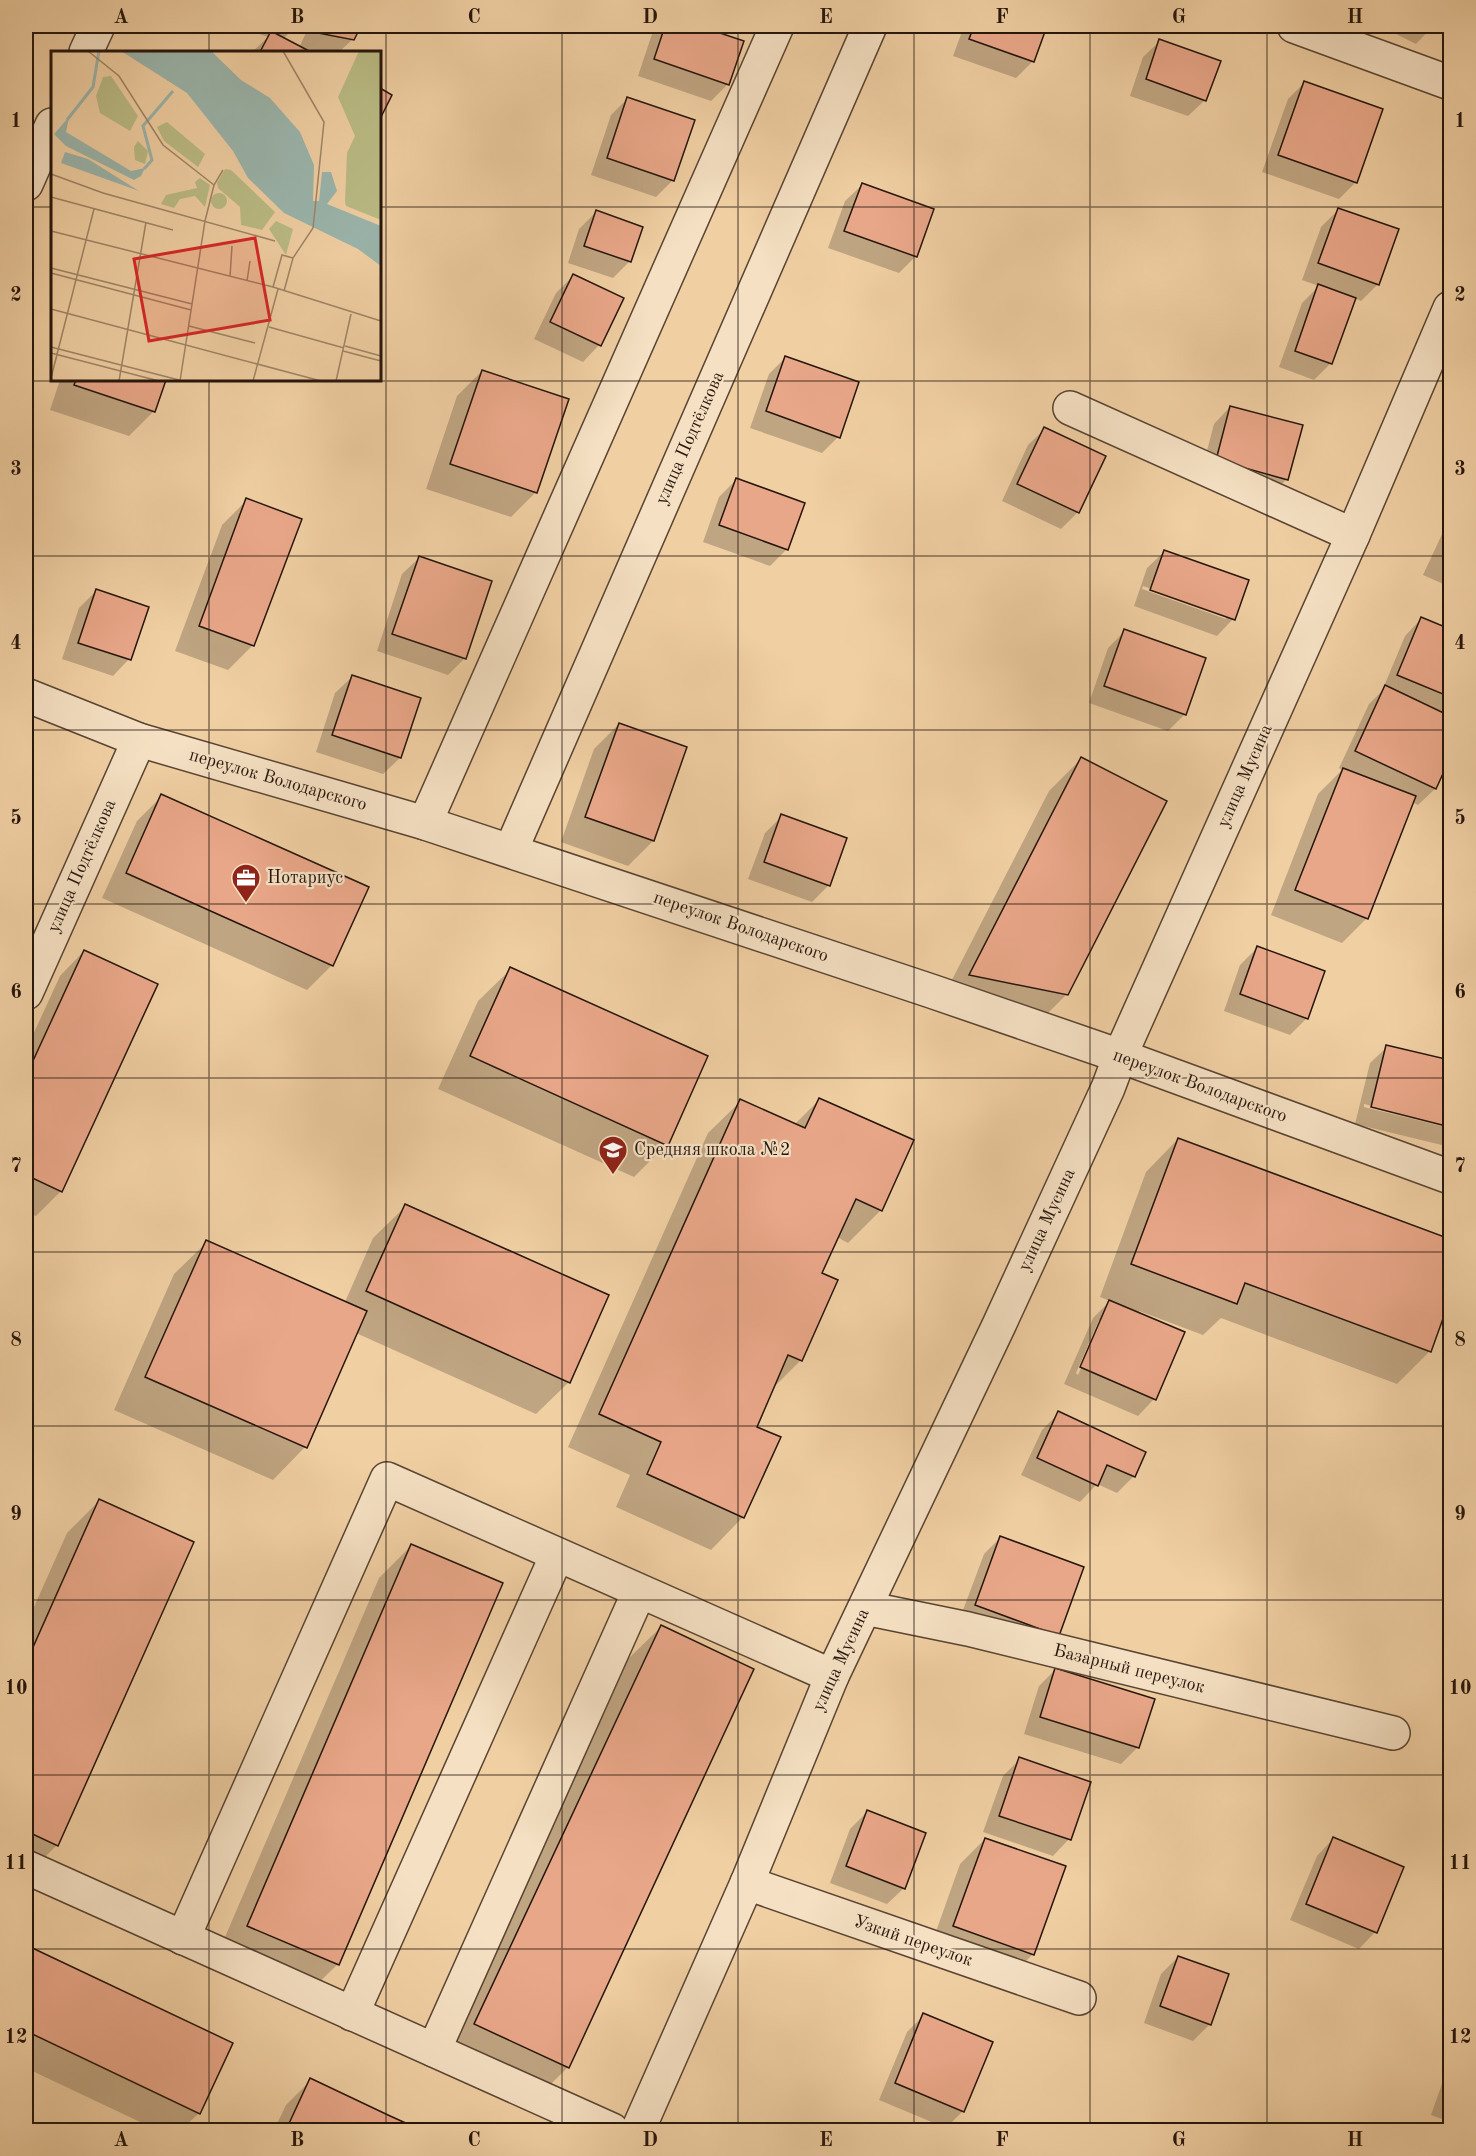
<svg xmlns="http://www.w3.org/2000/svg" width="1476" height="2156" font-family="'Old Standard TT',serif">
<rect width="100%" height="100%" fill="#f0cfa3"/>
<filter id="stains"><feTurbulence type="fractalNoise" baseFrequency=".00333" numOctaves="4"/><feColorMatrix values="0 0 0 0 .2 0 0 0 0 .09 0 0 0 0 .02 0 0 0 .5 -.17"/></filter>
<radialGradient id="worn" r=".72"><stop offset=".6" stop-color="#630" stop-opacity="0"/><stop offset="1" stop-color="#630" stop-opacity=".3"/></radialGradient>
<g fill="#0003" fill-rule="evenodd">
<polygon points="235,26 296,26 283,39 299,48 309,26 359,26 353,39 339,52 305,50 308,52 252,52 268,37"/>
<polygon points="660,26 694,26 742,42 728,84 711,101 638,76 652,34"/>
<polygon points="964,26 1045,26 1033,61 1016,78 953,56"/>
<polygon points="1380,26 1433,26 1416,44"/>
<polygon points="1160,41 1205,100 1188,116 1130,96 1143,57"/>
<polygon points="1305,82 1356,182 1339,199 1262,172 1288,99"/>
<polygon points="627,99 673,180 656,197 591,175 611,115"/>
<polygon points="862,185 916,256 899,273 828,248 845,201"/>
<polygon points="1338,210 1378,284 1361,301 1354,298 1331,363 1314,380 1279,367 1302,303 1319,286 1302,280 1321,227"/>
<polygon points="596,212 630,261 613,278 568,263 579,229"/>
<polygon points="573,276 599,345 583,362 534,339 556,293"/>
<polygon points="786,357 838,437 822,453 750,428 769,374"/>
<polygon points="482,371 536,492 511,517 426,489 457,396"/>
<polygon points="60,380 165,380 154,411 129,436 50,410"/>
<polygon points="1230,407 1287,479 1270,496 1200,477 1214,424"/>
<polygon points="1045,429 1078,512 1061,529 1002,501 1028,445"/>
<polygon points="736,480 787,549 770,566 703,542 719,497"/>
<polygon points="247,500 253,645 228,670 175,651 222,525"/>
<polygon points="1450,517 1450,587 1423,575"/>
<path d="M1164,552L1233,619L1217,636L1134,606L1147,568ZM1143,586L1226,615V619L1142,589Z"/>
<polygon points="419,558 465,658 448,675 377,651 402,574"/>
<polygon points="96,591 147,608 129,659 113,676 62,659 79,608"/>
<polygon points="1421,619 1450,631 1450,705 1442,713 1450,717 1450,754 1435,789 1418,805 1412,802 1367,918 1342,943 1271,915 1318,794 1342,770 1339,768 1369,704 1382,691 1405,636"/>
<polygon points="1125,631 1185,714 1168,731 1089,703 1108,648"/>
<polygon points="352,677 400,758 383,774 316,752 335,693"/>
<polygon points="619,724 653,841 628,866 561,842 594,749"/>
<polygon points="1082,758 1067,994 1034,1027 938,1007 1049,791"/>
<polygon points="162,796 332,965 307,990 102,898 137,821"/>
<polygon points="782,816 829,885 812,902 748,879 765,833"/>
<polygon points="1257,948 1307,1018 1290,1035 1224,1011 1240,965"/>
<polygon points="84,951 61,1191 36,1216 26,1211 26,1050 60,976"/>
<polygon points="511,969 666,1145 634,1177 438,1089 478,1001"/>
<polygon points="1387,1047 1450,1062 1450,1125 1364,1104 1364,1107 1450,1128 1450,1147 1355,1124 1370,1063"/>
<polygon points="820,1099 881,1210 848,1243 837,1237 820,1274 801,1360 771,1390 755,1427 743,1517 711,1550 616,1507 630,1475 568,1447 708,1133 741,1101 794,1125"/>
<path d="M1178,1139L1450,1240V1295L1430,1351L1397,1384L1221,1318L1203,1335L1139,1311L1154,1399L1138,1416L1064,1384L1093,1318L1110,1301L1100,1297L1146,1172ZM1099,1320H1102L1078,1375L1076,1373Z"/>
<polygon points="406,1206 569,1382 536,1414 356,1333 305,1447 273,1480 114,1410 174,1274 207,1242 345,1302 373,1238"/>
<polygon points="1059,1413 1134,1476 1117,1493 1097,1484 1080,1502 1021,1475 1042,1430"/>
<polygon points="99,1501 57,1845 26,1876 26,1625 67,1533"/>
<polygon points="1001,1537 1058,1635 959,1621 984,1554"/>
<polygon points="411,1546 338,1964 305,1996 216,1958 379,1578"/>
<polygon points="661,1627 752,1670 567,2068 535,2100 443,2057 628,1659"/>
<polygon points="1056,1669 1138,1747 1121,1764 1024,1734 1039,1686"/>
<polygon points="1020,1759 1069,1839 1053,1856 983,1832 1003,1776"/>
<polygon points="867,1812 904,1888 887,1904 830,1883 850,1829"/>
<polygon points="985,1839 1033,1954 1008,1979 929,1951 960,1864"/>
<polygon points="1333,1839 1375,1932 1359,1949 1290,1920 1317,1856"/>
<polygon points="26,1946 231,2044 198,2114 181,2130 157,2130 26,2068"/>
<polygon points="1178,1957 1210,2024 1193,2041 1144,2023 1161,1974"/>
<polygon points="924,2015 963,2111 946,2128 879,2100 907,2032"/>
<polygon points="1450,2061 1450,2122 1431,2115"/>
<polygon points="311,2080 418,2130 274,2130 286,2105"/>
</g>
<g fill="#e9a789" stroke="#25150c" stroke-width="1.5">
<polygon points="317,26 361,26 354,40 313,32"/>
<polygon points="665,26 699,26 744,41 729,85 654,59"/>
<polygon points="974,26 1047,26 1034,62 969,39"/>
<polygon points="271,31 311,52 260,52"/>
<polygon points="1159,39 1221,61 1206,101 1146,79"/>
<polygon points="1304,81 1383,109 1357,183 1278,155"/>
<polygon points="380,88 392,95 380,119"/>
<polygon points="627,97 695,120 674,181 607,158"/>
<polygon points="862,183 934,209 917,257 844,231"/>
<polygon points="1338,208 1399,229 1379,285 1318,263"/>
<polygon points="596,210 643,227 631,262 584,246"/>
<polygon points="573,274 624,298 601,346 550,322"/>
<polygon points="1318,284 1356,298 1332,364 1295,351"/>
<polygon points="785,356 859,382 840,438 766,411"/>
<polygon points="482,370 569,399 537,493 450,464"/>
<polygon points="76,380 166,380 155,412 74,385"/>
<polygon points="1230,406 1303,425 1288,480 1216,460"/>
<polygon points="1044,427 1106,456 1079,513 1017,484"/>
<polygon points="736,478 805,503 788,550 719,525"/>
<polygon points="246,498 302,519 254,646 199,626"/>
<polygon points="1164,550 1249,580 1235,620 1150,590"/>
<polygon points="419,556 492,581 466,659 392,634"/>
<polygon points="96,589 149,607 131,660 78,643"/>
<polygon points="1421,617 1450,629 1450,697 1397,675"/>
<polygon points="1124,629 1206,658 1186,715 1104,686"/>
<polygon points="352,675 421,698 401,758 332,735"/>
<polygon points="1385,685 1450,716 1450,758 1436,789 1355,751"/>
<polygon points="619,723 687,747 654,841 585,817"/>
<polygon points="1081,757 1167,801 1068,995 969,975"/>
<polygon points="1343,768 1416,796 1368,919 1295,890"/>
<polygon points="161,794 369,887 333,966 126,873"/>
<polygon points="781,814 847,838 830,886 764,862"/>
<polygon points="1257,946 1325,971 1308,1019 1240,994"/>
<polygon points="84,950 158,984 62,1192 26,1175 26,1076"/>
<polygon points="510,967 708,1056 668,1146 470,1056"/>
<polygon points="1386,1045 1450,1060 1450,1127 1371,1107"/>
<polygon points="819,1098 914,1140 882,1211 856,1199 822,1273 838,1280 802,1361 788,1355 757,1427 781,1437 744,1518 647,1474 661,1442 599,1414 740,1099 805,1128"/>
<polygon points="1178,1138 1450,1239 1450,1299 1431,1352 1245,1283 1237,1304 1131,1264"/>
<polygon points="405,1204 609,1295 570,1383 366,1291"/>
<polygon points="206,1240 367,1311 307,1448 145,1377"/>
<polygon points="1109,1300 1185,1332 1156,1400 1080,1367"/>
<polygon points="1058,1411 1146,1452 1135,1477 1107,1465 1098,1486 1037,1458"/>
<polygon points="99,1499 194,1542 58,1846 26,1831 26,1663"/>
<polygon points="1000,1536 1084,1567 1059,1636 975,1605"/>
<polygon points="411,1544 503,1583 339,1965 247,1926"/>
<polygon points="661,1625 754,1669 569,2068 474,2024"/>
<polygon points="1055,1668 1155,1699 1139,1748 1040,1717"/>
<polygon points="1019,1757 1091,1782 1071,1840 999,1816"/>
<polygon points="867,1810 926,1833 905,1889 846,1866"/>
<polygon points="1333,1837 1404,1867 1377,1933 1306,1904"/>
<polygon points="985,1838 1066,1866 1034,1955 953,1926"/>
<polygon points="26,1945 233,2043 200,2114 26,2031"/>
<polygon points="1178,1956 1229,1974 1211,2025 1160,2006"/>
<polygon points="923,2013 993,2042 964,2112 895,2083"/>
<polygon points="310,2078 388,2115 421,2130 286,2130"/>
</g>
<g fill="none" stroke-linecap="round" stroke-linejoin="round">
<g stroke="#584432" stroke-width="36">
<g id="minor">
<polyline points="1294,26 1450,83"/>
<polyline points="86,52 98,26"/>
<polyline points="26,184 52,125"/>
<polyline points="1070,408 1353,535"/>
<polyline points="26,695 139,740 425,823 931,991 1120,1056 1450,1177"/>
<polyline points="425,823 777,26"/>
<polyline points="511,850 870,26"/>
<polyline points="26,993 139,740"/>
<polyline points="865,1608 968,1629 1393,1733"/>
<polyline points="26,1867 612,2130"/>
<polyline points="747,1883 1079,1998"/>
<polyline points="183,1938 387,1479 832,1676"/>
<polyline points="352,2014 557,1555"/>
<polyline points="434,2050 639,1592"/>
<polyline points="638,2130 747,1883 832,1676 999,1325 1108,1088 1120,1056 1353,535 1450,308"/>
</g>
</g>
<use href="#minor" stroke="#f5e0c3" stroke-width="33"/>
</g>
<path fill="none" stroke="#25150c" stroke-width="1.5" stroke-opacity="0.55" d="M209,26V52M386,26V2130M562,26V2130M738,26V2130M914,26V2130M1090,26V2130M1267,26V2130M26,207H52M380,207H1450M209,380V2130M26,381H1450M26,556H1450M26,730H1450M26,904H1450M26,1078H1450M26,1252H1450M26,1426H1450M26,1600H1450M26,1775H1450M26,1949H1450"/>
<defs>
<g id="office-pin" transform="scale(1.5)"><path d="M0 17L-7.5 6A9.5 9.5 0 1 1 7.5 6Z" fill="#8f2418" stroke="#f5e0c3"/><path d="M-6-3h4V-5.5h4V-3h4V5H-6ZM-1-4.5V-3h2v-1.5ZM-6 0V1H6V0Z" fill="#fff"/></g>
<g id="school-pin" transform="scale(1.5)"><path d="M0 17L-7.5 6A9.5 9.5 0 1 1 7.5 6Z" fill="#8f2418" stroke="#f5e0c3"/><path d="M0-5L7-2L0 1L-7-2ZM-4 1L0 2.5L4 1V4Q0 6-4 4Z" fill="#fff"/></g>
</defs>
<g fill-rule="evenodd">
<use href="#office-pin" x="246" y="878"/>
<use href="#school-pin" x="613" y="1150"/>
</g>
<g text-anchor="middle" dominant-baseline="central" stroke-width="4.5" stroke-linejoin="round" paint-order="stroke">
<g font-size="18" fill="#25150c" stroke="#f5e0c3">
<text transform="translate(690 438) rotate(-66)">улица Подтёлкова</text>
<text transform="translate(1245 776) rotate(-66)">улица Мусина</text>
<text transform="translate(278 780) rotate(16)">переулок Володарского</text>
<text transform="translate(82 866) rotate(-66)">улица Подтёлкова</text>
<text transform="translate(741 927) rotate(19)">переулок Володарского</text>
<text transform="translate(1200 1086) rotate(20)">переулок Володарского</text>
<text transform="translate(1047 1220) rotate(-65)">улица Мусина</text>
<text transform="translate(841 1660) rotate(-65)">улица Мусина</text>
<text transform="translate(1129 1669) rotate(14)">Базарный переулок</text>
<text transform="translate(913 1941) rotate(19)">Узкий переулок</text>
</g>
<g font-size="18" fill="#25150c" stroke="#f5e0c3" text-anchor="start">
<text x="267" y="878">Нотариус</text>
<text x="634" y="1150">Средняя школа №2</text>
</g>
</g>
<g transform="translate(51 51)">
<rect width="330" height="330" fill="#f0cfa3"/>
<path d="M308,0H330V169L295,155L294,151L296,102L304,85L287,46ZM60,25L87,65L79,80L49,62L45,45L52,26ZM116,71L154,103L147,116L113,90L106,76ZM87,90L97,100L94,113L84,109L83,96ZM174,118L180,119L224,161L211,179L190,174L189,156L167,137L166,132ZM149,127L159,134L154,156L144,145L129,148L123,157L110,153L115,144L146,137L144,131ZM160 150a8 8 0 1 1 16 0a8 8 0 1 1-16 0ZM225,170L242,178L235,204L218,178Z" fill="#babb85"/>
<path d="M70,0H160L190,29L219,47L249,81L263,114L262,150H268L271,121H280L286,140L276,153L330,175V215L307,198L233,162L197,127L182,100L136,42ZM18,66L15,81L80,120L94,117L90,125L83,129L15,95L3,83ZM14,101L37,108L88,140L10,112Z" fill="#9bb5ac"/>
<path fill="none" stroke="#9bb5ac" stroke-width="3" d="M16,69L42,36L48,0M93,118L101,109L92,75L122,40"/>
<path fill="none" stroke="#9f8567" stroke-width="1.5" d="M37,0L68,25L112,94L163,134M232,0L273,71L262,177L242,207L233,240M0,123L52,142L224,190M0,146L122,179M0,180L222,236L330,270M0,217L141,253M0,222L140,259M179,226L181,195M196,230L199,210M222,236L231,204L242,207M0,258L270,330M138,275L204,292M218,276L293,297M294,295L330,305M0,296L128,329M292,300L330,310M0,302L108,330M0,327L43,158M68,330L95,171M129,330L154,170L163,134L172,119M202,330L227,238M285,330L300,263"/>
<path fill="#d62828" fill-opacity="0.15" stroke="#d62828" stroke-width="3" d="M204,187L219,269L98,290L83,208Z"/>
<rect width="330" height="330" fill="none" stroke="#25150c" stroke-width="3"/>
</g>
<rect width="1476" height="2156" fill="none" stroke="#f0cfa3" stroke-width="66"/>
<rect x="33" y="33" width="1410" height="2090" fill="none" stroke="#25150c" stroke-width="2"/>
<g font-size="20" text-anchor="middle" font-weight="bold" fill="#25150c">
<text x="121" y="23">A</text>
<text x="297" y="23">B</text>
<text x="474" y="23">C</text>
<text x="650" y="23">D</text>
<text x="826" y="23">E</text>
<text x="1002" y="23">F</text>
<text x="1179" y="23">G</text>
<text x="1355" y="23">H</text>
<text x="16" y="127">1</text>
<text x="1460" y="127">1</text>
<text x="16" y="301">2</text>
<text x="1460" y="301">2</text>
<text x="16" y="475">3</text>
<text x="1460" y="475">3</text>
<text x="16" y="649">4</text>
<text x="1460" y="649">4</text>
<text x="16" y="824">5</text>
<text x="1460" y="824">5</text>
<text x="16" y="998">6</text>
<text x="1460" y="998">6</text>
<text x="16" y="1172">7</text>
<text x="1460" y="1172">7</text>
<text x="16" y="1346">8</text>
<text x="1460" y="1346">8</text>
<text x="16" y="1520">9</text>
<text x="1460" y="1520">9</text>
<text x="16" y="1694">10</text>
<text x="1460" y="1694">10</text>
<text x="16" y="1869">11</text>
<text x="1460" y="1869">11</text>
<text x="16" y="2043">12</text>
<text x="1460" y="2043">12</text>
<text x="121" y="2146">A</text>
<text x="297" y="2146">B</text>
<text x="474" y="2146">C</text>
<text x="650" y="2146">D</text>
<text x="826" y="2146">E</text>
<text x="1002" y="2146">F</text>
<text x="1179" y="2146">G</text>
<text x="1355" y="2146">H</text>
</g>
<rect width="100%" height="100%" filter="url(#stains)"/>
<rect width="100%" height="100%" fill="url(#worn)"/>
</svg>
